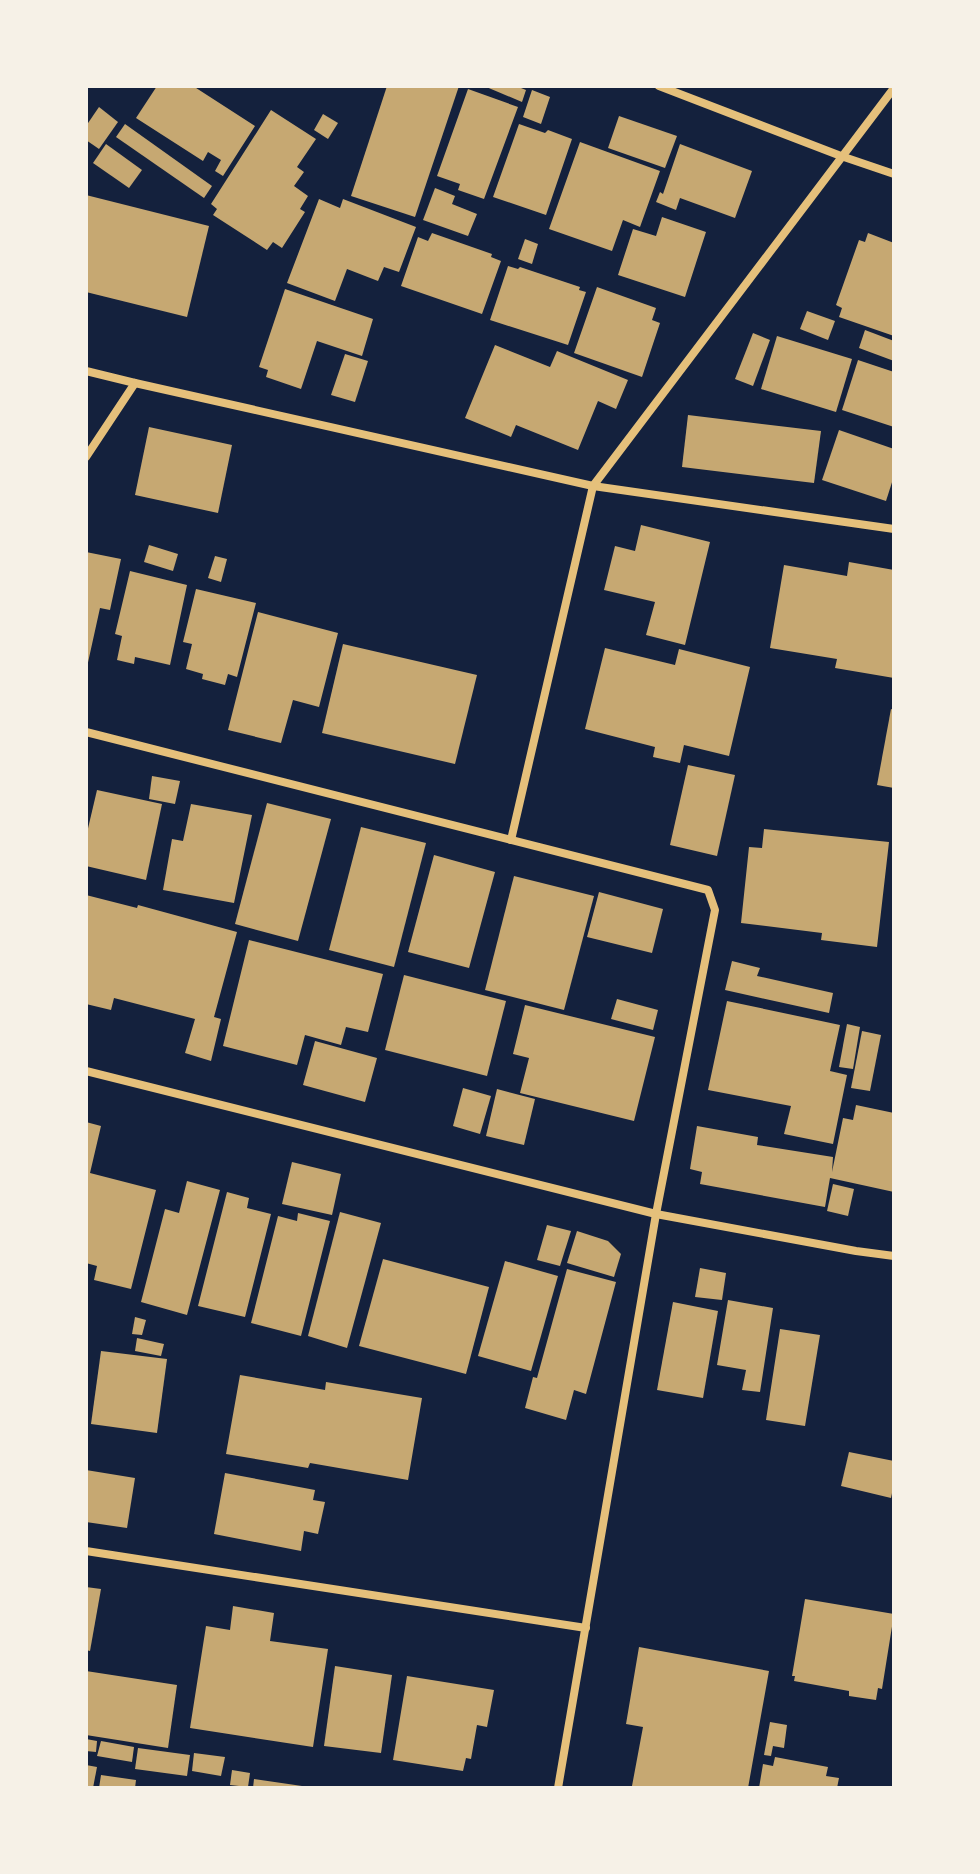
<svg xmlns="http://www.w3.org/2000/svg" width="980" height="1874" font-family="'Titillium Web',sans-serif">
<rect width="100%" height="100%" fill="#14213d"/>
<g fill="#c6a872">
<polygon points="157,86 193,86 255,126 223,176 215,171 221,160 208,152 203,161 136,118"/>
<polygon points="387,86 459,86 415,217 351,196"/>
<polygon points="484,86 516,86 526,90 522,102"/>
<polygon points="468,89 518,107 484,199 458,190 460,184 437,176"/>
<polygon points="532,90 550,97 541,124 523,117"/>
<polygon points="99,107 118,122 99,149 86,140 86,126"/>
<polygon points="271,110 316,139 297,167 304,172 294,186 308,196 300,209 305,212 282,248 273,242 267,250 213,215 217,209 211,204"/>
<polygon points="323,114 338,123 328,139 314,130"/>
<polygon points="619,116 677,136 665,168 608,148"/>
<polygon points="125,124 212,186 204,198 116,137"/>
<polygon points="519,124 545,133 548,130 572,139 546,215 493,197"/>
<polygon points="580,142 660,171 640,227 623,220 612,251 549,229"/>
<polygon points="106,144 142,170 129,188 93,163"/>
<polygon points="680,144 752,171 735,218 680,198 676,210 656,202 660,192 663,194"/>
<polygon points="435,188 455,196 452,204 477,214 468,236 423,220"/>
<polygon points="86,195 209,226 187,317 86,292"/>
<polygon points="319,199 340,208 343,199 416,227 399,272 384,267 378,281 347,269 335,301 287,283"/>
<polygon points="662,217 706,232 685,297 618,275 633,229 656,236"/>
<polygon points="432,233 492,254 491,257 501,261 482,314 401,286 418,237 428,241"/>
<polygon points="868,233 894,243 894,336 839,317 842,308 836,305 859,240 865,242"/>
<polygon points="525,239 538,244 532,264 518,259"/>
<polygon points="508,266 518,269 520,267 580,287 579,290 586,292 568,345 490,320"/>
<polygon points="597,287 656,308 652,320 660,323 642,377 574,353"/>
<polygon points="285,289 373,319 362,356 317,341 301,389 266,377 268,370 259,367"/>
<polygon points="807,311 835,321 828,340 800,329"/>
<polygon points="865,330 894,341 894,361 859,348"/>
<polygon points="753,333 770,340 753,386 735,379"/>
<polygon points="777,336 852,359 836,412 761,389"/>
<polygon points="495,345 550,367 557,351 628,380 616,409 598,401 578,450 516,425 511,437 465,418"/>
<polygon points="345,354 368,361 355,402 331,395"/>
<polygon points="858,360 894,372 894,427 842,410"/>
<polygon points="688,415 821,431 814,483 682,467"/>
<polygon points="149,427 232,445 218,513 135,495"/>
<polygon points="839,430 894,449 894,476 886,501 822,480"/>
<polygon points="641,525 710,542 685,645 646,635 655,602 604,590 615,546 635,551"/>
<polygon points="149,545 178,554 173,571 144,562"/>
<polygon points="86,552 121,559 110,610 100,608 87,667"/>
<polygon points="215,556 227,559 221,582 208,578"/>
<polygon points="849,562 894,570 894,678 835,668 837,659 770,648 784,565 847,576"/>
<polygon points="130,571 187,585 170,665 135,657 134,664 117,660 122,636 115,634"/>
<polygon points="196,589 256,603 237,677 228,674 225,685 202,679 203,674 186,669 192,644 183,642"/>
<polygon points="258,612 338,633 319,707 293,700 281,743 228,730"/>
<polygon points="343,644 477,675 455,764 322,733"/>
<polygon points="605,648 675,665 679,649 750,667 729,756 684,745 680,763 653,757 655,747 585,729"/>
<polygon points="891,709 894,710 894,788 877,785"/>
<polygon points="688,765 735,775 717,856 670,845"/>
<polygon points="152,776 180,781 175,804 149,799"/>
<polygon points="97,790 162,804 146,880 86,866 86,837"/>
<polygon points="267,803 331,819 298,941 235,924"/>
<polygon points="191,804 252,815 234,903 163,890 172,839 183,841"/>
<polygon points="361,827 426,843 394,967 329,950"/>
<polygon points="764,829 889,842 877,947 821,940 822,933 741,923 749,847 762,848"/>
<polygon points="434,855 495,872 469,968 408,952"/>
<polygon points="514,876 594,896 564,1010 485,990"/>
<polygon points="599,892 663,909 652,953 587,937"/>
<polygon points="86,895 137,908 138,905 237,932 214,1017 221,1019 211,1061 185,1053 195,1019 114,998 111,1010 86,1004"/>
<polygon points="249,940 383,974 368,1032 346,1027 341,1045 305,1035 297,1065 223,1046"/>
<polygon points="732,961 760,968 757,976 833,993 829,1013 725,990"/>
<polygon points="404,975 506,1001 487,1076 385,1050"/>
<polygon points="617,999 658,1010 653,1030 611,1019"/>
<polygon points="727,1001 840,1025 830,1071 847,1075 833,1144 784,1134 791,1106 708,1090"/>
<polygon points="525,1005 655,1037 634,1121 520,1093 529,1058 513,1054"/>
<polygon points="847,1024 860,1027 853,1069 839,1067"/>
<polygon points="862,1031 881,1035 870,1091 851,1088"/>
<polygon points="315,1041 377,1058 365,1102 303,1085"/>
<polygon points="463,1088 491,1096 480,1134 453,1126"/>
<polygon points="497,1089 535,1099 524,1145 486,1136"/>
<polygon points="856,1105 894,1113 894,1192 830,1178 825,1207 700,1184 702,1172 690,1169 697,1126 758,1137 757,1145 833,1157 832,1172 843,1118 853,1120"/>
<polygon points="86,1122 101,1126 90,1173 156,1190 131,1289 94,1280 97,1266 86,1263"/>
<polygon points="292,1162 341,1174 332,1215 282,1204"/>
<polygon points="187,1181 220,1190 187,1315 141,1302 165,1209 179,1213"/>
<polygon points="833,1184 854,1189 848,1216 827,1211"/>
<polygon points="227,1192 249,1198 247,1208 271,1214 245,1317 198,1306"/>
<polygon points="340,1212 381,1223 347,1348 308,1336"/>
<polygon points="298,1213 330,1221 301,1336 251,1323 278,1216 297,1221"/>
<polygon points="547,1225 571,1231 560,1266 537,1260"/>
<polygon points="577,1231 608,1241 621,1254 614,1277 567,1263"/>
<polygon points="383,1259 489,1287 466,1374 359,1346"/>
<polygon points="505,1261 558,1276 531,1371 478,1356"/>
<polygon points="700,1268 726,1273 722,1300 695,1297"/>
<polygon points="567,1269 616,1282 586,1394 574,1390 566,1420 525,1408 533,1377 537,1378"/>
<polygon points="728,1300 773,1308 760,1392 742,1390 746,1370 717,1365"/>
<polygon points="673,1302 718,1311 703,1398 657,1390"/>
<polygon points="135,1317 146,1320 142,1335 132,1334"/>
<polygon points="780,1329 820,1335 805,1426 766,1420"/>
<polygon points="137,1338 164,1344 161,1356 135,1351"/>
<polygon points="101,1351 167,1359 157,1433 91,1424"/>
<polygon points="240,1375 325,1390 326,1382 422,1398 408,1480 310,1463 308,1468 226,1454"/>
<polygon points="849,1452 894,1461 894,1483 891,1498 841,1486"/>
<polygon points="86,1470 135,1478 127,1528 86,1522"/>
<polygon points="225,1473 315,1490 313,1500 325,1502 318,1534 304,1531 301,1551 214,1534"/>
<polygon points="86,1587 101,1589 90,1651 86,1650"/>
<polygon points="805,1599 894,1614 882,1689 878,1688 876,1700 849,1696 849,1691 794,1681 795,1676 792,1676"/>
<polygon points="233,1606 274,1613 270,1641 328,1649 313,1747 190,1728 206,1626 230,1630"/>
<polygon points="639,1647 769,1671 748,1788 646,1788 632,1786 643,1727 626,1724"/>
<polygon points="335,1666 392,1675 381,1753 324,1746"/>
<polygon points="86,1671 177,1685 168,1748 86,1735"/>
<polygon points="407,1676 494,1690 487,1727 477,1725 471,1759 466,1758 463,1771 393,1760"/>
<polygon points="770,1722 787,1725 784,1748 773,1746 771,1756 764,1755"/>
<polygon points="86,1739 97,1741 96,1752 86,1751"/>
<polygon points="101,1741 134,1747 132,1762 97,1756"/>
<polygon points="138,1748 190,1755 187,1776 135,1769"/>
<polygon points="194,1753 225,1757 221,1776 192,1771"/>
<polygon points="775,1757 828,1767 826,1776 839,1778 837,1788 759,1788 763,1764 773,1766"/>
<polygon points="86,1765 97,1767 93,1788 86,1788"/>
<polygon points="232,1770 250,1773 248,1787 230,1785"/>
<polygon points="101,1775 136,1780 135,1788 99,1788"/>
<polygon points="254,1779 302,1786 302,1788 253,1788"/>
</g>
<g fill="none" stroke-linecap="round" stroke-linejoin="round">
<g stroke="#e5c07b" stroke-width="8">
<polyline points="659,86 841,156 894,174"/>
<polyline points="86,371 135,383 593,486 894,529"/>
<polyline points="86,457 135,383"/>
<polyline points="86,732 708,890 715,910 656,1214 558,1788"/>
<polyline points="511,840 593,486 894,88"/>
<polyline points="86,1071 656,1214 856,1251 894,1256"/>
<polyline points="86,1551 586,1628"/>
</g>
</g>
<rect width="980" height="1874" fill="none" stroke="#f6f1e7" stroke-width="176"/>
</svg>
